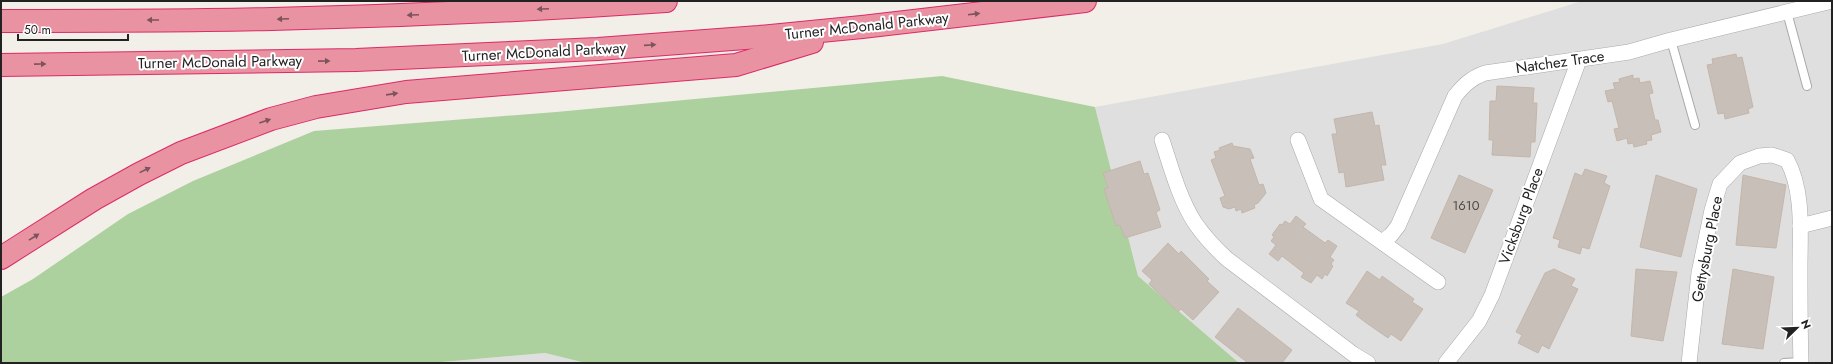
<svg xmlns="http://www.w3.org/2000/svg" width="1833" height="364" font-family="Jost,sans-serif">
<rect width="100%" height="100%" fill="#f2efe9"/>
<g fill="#e0dfdf">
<polygon points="1582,1 1832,1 1832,363 1239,363 1138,276 1095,107 1443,44"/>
<polygon points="545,353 586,363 431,363"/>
</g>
<polygon fill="#add19e" points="942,76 1095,107 1138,276 1239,363 586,363 545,353 431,363 1,363 1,297 33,279 128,214 193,181 314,131 556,112"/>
<g fill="#c7bfb8" stroke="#c4b6ab">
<polygon points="1736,54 1737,58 1742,57 1753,107 1748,109 1749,113 1725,119 1724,113 1718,114 1707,65 1713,64 1712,59"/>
<polygon points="1633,75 1633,79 1639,78 1640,83 1650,81 1653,93 1649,94 1655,120 1658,120 1661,132 1651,135 1652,140 1646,141 1647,144 1634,147 1633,143 1628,144 1627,138 1617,141 1614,129 1619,128 1612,101 1608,102 1605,91 1615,89 1613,83 1620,82 1619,79"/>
<polygon points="1497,86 1534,88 1533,103 1537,103 1535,142 1531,142 1530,157 1492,155 1493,140 1489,140 1490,101 1496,101"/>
<polygon points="1372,112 1375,126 1379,125 1381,137 1386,165 1381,165 1384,180 1346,187 1344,172 1339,173 1332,134 1337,134 1334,119"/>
<polygon points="1232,143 1233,146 1250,149 1254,158 1250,159 1259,185 1263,184 1266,193 1258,203 1254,205 1255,208 1242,213 1241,209 1236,211 1235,207 1229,209 1223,207 1220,198 1225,196 1211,160 1216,158 1214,152 1220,150 1219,148"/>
<polygon points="1140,161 1144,174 1148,173 1160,210 1156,212 1161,227 1125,238 1120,225 1116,226 1104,189 1108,188 1103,173"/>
<polygon points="1585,169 1607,176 1604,183 1610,186 1589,249 1582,247 1580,254 1558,247 1560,240 1553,238 1575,173 1582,176"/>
<polygon points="1459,175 1493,190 1465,253 1431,238"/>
<polygon points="1656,175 1697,189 1681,257 1640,247"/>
<polygon points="1743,175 1786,185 1776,248 1736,245"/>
<polygon points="1296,216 1306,224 1303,227 1325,243 1328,240 1337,246 1330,257 1334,260 1331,264 1333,266 1327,276 1325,274 1322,279 1317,275 1311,283 1301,277 1304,273 1282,256 1278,261 1269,254 1276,245 1271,241 1274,237 1272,235 1280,224 1282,225 1285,221 1290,224"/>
<polygon points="1168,243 1179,254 1181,251 1209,279 1207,281 1219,292 1193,320 1181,309 1178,312 1149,284 1152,280 1142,271"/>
<polygon points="1554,269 1575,279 1571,286 1578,289 1549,349 1542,345 1538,353 1518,343 1522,335 1516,332 1545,273"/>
<polygon points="1636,269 1677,272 1663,341 1631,336"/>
<polygon points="1733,269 1774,277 1763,349 1722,344"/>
<polygon points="1367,271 1380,280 1382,276 1414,299 1412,302 1423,309 1401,341 1391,334 1388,338 1365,322 1356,315 1359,311 1346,303"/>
<polygon points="1238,308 1292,350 1282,363 1248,363 1215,337"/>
</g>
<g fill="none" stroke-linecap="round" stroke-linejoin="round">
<g stroke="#a9a9a9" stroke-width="10">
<g id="service">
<polyline points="1787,12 1807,86"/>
<polyline points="1671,40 1695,125"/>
<polyline points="1784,363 1801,362"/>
</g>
</g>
<g stroke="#a9a9a9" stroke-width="16">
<g id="minor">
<path d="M1162,140C1171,167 1179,198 1195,223C1204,236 1215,248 1227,259L1353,354L1368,363"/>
<polyline points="1298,140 1321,199 1438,282"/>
<polyline points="1800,226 1832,218"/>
<path d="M1382,242L1391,235L1398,226L1455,96C1464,85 1471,78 1485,73L1629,52L1671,40L1832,1"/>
<polyline points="1446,363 1479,321 1492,295 1579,60"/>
<path d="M1689,363L1699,273L1712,210L1720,184L1740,163L1759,156L1772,155L1787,160C1804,191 1800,233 1800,268C1800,300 1800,331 1801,363"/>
</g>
</g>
<g stroke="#dc2a67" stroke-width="24">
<g id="motorway">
<path d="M1,21C91,21 182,21 272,19C403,16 535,10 666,1"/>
<polyline points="1,65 356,60 598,49 759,37 862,27 1085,1"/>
<polyline points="1,258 94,199 139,174 181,153 271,119 316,107 406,92 736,65 812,42"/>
</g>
</g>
<use href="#service" stroke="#fff" stroke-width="8"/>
<use href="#minor" stroke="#fff" stroke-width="15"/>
<use href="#motorway" stroke="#e892a2" stroke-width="22"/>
</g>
<defs><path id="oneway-solid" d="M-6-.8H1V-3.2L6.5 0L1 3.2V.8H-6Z"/></defs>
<g fill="#7b545c">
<use href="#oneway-solid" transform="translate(543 9) rotate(177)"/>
<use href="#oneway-solid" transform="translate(974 14) rotate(-7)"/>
<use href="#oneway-solid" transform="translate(413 15) rotate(178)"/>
<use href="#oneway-solid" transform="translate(283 19) rotate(178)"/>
<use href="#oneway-solid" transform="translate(153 20) rotate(180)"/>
<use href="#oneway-solid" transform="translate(650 45) rotate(-4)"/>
<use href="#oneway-solid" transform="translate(324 61) rotate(-1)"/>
<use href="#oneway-solid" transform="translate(40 64) rotate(-1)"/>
<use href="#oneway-solid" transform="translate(392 94) rotate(-8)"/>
<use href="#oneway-solid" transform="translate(265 121) rotate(-19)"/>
<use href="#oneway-solid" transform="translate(145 170) rotate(-26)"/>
<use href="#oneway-solid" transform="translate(34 237) rotate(-32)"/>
</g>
<g text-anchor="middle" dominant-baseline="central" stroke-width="4" stroke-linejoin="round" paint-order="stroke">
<g font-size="13" fill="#4b4948">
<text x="1466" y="205">1610</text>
</g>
<g font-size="15" fill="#222" stroke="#fff">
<text transform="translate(867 26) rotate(-6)">Turner McDonald Parkway</text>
<text transform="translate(544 52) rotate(-3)">Turner McDonald Parkway</text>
<text transform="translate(220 62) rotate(-1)">Turner McDonald Parkway</text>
<text transform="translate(1560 62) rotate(-8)">Natchez Trace</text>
<text transform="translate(1521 216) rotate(-70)">Vicksburg Place</text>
<text transform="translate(1707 249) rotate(-79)">Gettysburg Place</text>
</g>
</g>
<rect width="1833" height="364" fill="none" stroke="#222222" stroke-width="4"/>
<g transform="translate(1797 328) rotate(67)" stroke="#ffffff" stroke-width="3" paint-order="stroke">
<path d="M0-3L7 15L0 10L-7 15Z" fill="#222222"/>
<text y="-6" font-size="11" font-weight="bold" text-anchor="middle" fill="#222222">N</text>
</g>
<path d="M18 34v6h110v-6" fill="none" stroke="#222222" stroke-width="2"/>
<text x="24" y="34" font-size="12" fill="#222222" stroke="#ffffff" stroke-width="3" paint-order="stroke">50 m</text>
</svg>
